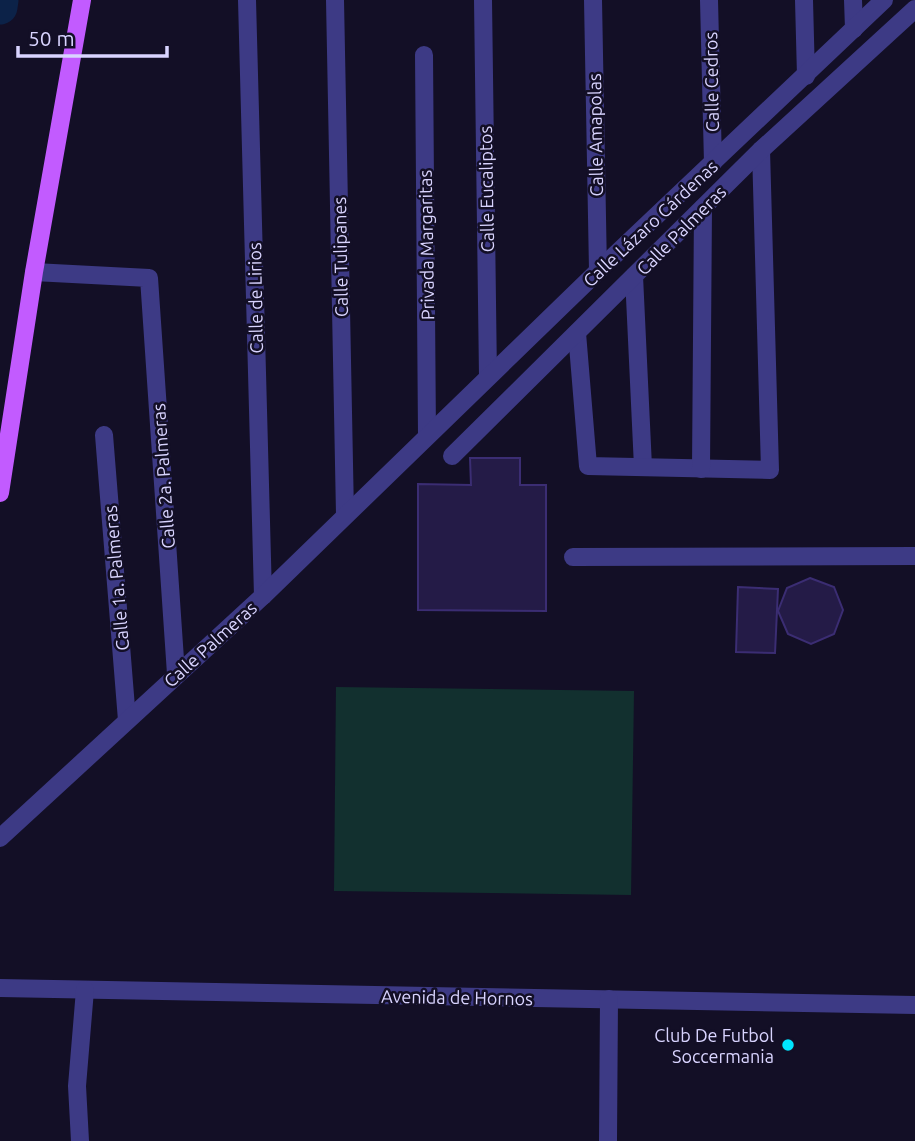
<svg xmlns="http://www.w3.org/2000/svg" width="915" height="1141" font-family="Ubuntu,sans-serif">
<rect width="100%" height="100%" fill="#130f26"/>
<polygon fill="#12302f" points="336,687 634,691 631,895 334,891"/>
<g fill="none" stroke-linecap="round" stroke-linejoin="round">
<polyline stroke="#0c2248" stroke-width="35" points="0,7 1,0"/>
</g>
<g fill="#241b47" stroke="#3b2d73" stroke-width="2">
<polygon points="470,458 520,458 520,485 546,485 546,611 418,610 418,484 471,485"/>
<polygon points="810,578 834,587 843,610 834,634 811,644 788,634 778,611 787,588"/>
<polygon points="738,587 778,589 775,653 736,652"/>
</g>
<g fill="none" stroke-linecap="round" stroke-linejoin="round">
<g stroke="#3d3a85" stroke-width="18">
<polyline points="247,0 263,596"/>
<polyline points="335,0 345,515"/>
<polyline points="483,0 488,377"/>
<polyline points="593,0 598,271"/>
<polyline points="709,0 713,163"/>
<polyline points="804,0 806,76"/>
<polyline points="853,0 854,29"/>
<polyline points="424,55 427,435"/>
<polyline points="34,272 149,278 176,674"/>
<polyline points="634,276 643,467"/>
<polyline points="577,333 588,466 770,470 761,150"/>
<polyline points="104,435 127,720"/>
<polyline points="452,456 761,150 915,9"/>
<polyline points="701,469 703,208"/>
<polyline points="573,557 915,556"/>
<polyline points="0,838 263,596 598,271 884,0"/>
<polyline points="0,988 915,1005"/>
<polyline points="80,1141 77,1086 85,990"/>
<polyline points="608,1141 609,999"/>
</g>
<polyline stroke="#c25bff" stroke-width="18" points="0,493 34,272 82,0"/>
</g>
<circle fill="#00e5ff" stroke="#130f26" stroke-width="2.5" cx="788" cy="1045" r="7"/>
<g text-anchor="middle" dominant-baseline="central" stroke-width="5" stroke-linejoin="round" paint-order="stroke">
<g font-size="18" fill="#d9d4ff" stroke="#130f26">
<text transform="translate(711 82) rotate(-91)">Calle Cedros</text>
<text transform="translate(595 135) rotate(-91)">Calle Amapolas</text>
<text transform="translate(486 189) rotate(-91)">Calle Eucaliptos</text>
<text transform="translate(650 223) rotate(-43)">Calle Lázaro Cárdenas</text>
<text transform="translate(681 230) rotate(-45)">Calle Palmeras</text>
<text transform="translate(426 245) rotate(-91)">Privada Margaritas</text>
<text transform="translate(340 257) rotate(-91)">Calle Tulipanes</text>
<text transform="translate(255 298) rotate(-91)">Calle de Lirios</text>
<text transform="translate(163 476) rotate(-94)">Calle 2a. Palmeras</text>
<text transform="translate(116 578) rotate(-95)">Calle 1a. Palmeras</text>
<text transform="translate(210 644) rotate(-42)">Calle Palmeras</text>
<text transform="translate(457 997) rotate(1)">Avenida de Hornos</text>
</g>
<g font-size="18" fill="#d9d4ff" stroke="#130f26" text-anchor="end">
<text x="774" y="1035">Club De Futbol<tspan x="774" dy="21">Soccermania</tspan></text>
</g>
</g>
<path d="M18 46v10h149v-10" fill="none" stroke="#d9d4ff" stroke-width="3.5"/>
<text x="28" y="46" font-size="21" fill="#d9d4ff" stroke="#130f26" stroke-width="5" paint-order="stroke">50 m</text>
</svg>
